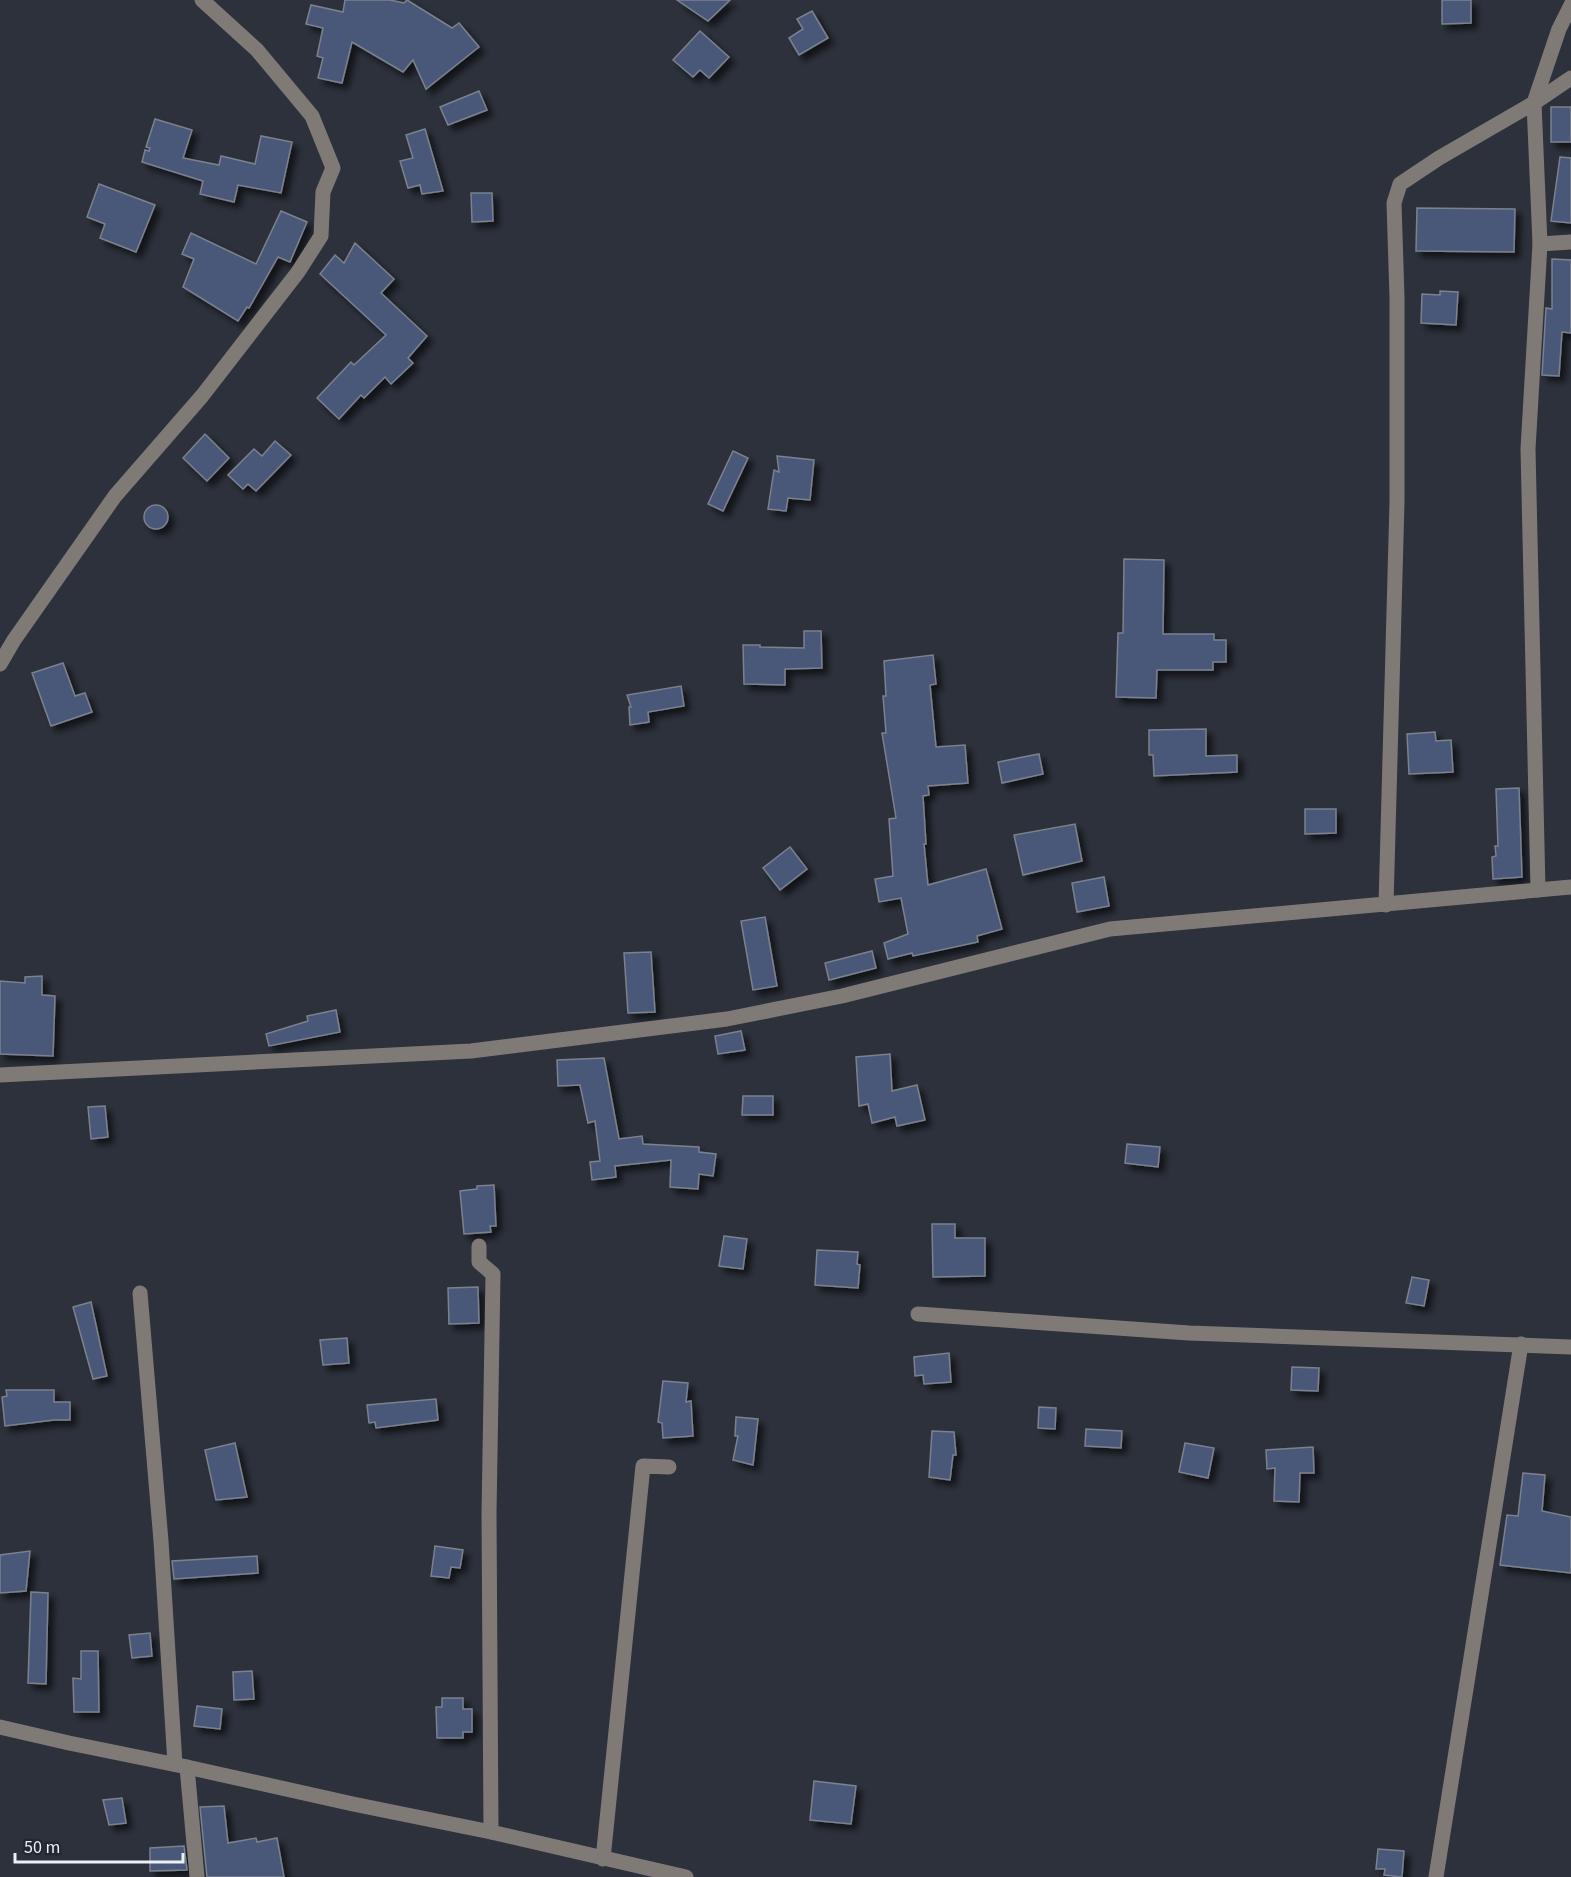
<svg xmlns="http://www.w3.org/2000/svg" width="1571" height="1877" font-family="'Source Sans 3',sans-serif">
<defs>
<filter id="shadow"><feDropShadow dx="5.5" dy="5.5" stdDeviation="3" flood-color="#0009"/></filter>
</defs>
<rect width="100%" height="100%" fill="#2c313b"/>
<g fill="#495879" stroke="#7b818e" stroke-width="1.5" filter="url(#shadow)">
<polygon points="345,0 390,0 404,3 407,0 452,28 459,23 479,47 426,89 413,60 403,72 352,42 342,83 318,78 323,58 317,56 323,28 306,24 311,5 343,12"/>
<polygon points="677,0 730,0 708,21"/>
<polygon points="1442,0 1471,0 1471,23 1442,24"/>
<polygon points="812,11 828,38 799,55 789,38 803,29 797,19"/>
<polygon points="700,31 729,57 709,78 700,70 693,77 673,60"/>
<polygon points="479,91 487,110 448,125 440,107"/>
<rect x="1551" y="107" width="20" height="35"/>
<polygon points="155,119 192,130 183,158 219,165 221,156 255,164 261,136 292,142 281,193 238,185 234,202 200,194 203,181 142,162 145,150 149,151 150,148 146,147"/>
<polygon points="425,129 443,191 422,194 420,185 408,188 400,161 413,158 406,135"/>
<polygon points="1560,157 1571,158 1571,223 1551,221"/>
<polygon points="99,184 155,205 136,252 100,238 105,224 87,217"/>
<polygon points="471,193 492,193 493,221 472,222"/>
<polygon points="1417,208 1515,209 1514,252 1416,251"/>
<polygon points="281,211 307,222 290,262 278,257 249,308 247,307 238,321 183,287 194,259 182,254 191,233 256,264"/>
<polygon points="355,243 394,279 381,293 427,336 408,358 413,363 391,384 385,377 364,398 361,395 339,419 317,398 351,362 354,365 386,335 320,274 335,255 344,263"/>
<polygon points="1552,259 1571,260 1571,333 1562,332 1559,376 1542,375 1546,308 1552,309"/>
<polygon points="1440,291 1458,292 1456,325 1421,323 1422,294 1440,295"/>
<polygon points="205,434 229,458 207,481 183,458"/>
<polygon points="275,441 291,455 256,491 248,484 243,489 228,475 254,449 262,456"/>
<polygon points="733,451 748,458 723,511 708,504"/>
<polygon points="777,456 814,460 810,500 788,498 786,511 768,509 774,470 779,472"/>
<circle cx="156" cy="517" r="12"/>
<polygon points="1124,559 1164,560 1163,634 1214,634 1214,640 1226,640 1226,662 1213,662 1213,670 1157,670 1156,698 1116,697 1118,633 1123,633"/>
<polygon points="804,631 821,631 822,668 785,669 785,685 744,684 743,645 760,645 760,647 804,648"/>
<polygon points="933,655 936,684 930,685 936,747 965,745 968,783 928,786 929,795 923,796 926,844 924,844 928,885 986,869 1002,929 977,936 978,942 913,956 912,953 888,959 884,943 908,934 901,898 879,902 875,879 893,876 889,819 896,818 882,733 886,733 883,696 886,696 884,661"/>
<polygon points="63,663 75,696 85,693 92,712 51,726 32,673"/>
<polygon points="681,686 684,706 648,712 649,722 630,725 629,707 631,707 627,695"/>
<polygon points="1206,729 1206,756 1237,755 1237,772 1154,776 1153,755 1149,755 1149,730"/>
<polygon points="1435,732 1436,741 1451,740 1453,772 1409,774 1407,734"/>
<polygon points="1039,754 1043,774 1002,783 998,762"/>
<polygon points="1519,788 1522,877 1493,879 1492,857 1496,856 1495,846 1498,846 1496,789"/>
<polygon points="1305,809 1336,809 1336,833 1305,834"/>
<polygon points="1075,824 1082,861 1023,875 1014,835"/>
<polygon points="790,847 807,869 780,890 763,868"/>
<polygon points="1104,877 1109,906 1077,912 1072,883"/>
<polygon points="765,917 777,986 753,990 741,921"/>
<polygon points="872,951 876,968 829,980 825,963"/>
<polygon points="651,952 655,1012 628,1013 624,953"/>
<polygon points="42,976 42,995 55,996 53,1056 0,1054 0,981 25,983 25,977"/>
<polygon points="336,1010 340,1032 269,1046 266,1034 308,1021 307,1016"/>
<polygon points="741,1031 745,1050 718,1054 715,1036"/>
<polygon points="890,1054 892,1091 917,1085 925,1120 897,1126 895,1117 872,1123 868,1104 859,1106 856,1057"/>
<polygon points="604,1058 619,1139 642,1136 643,1144 699,1147 699,1152 716,1154 713,1176 699,1174 698,1189 670,1187 671,1160 615,1166 616,1177 592,1180 590,1162 600,1161 595,1121 588,1123 580,1085 558,1086 557,1060"/>
<polygon points="743,1096 773,1096 773,1115 742,1115"/>
<polygon points="105,1106 108,1137 91,1139 88,1107"/>
<polygon points="1127,1144 1160,1147 1158,1167 1125,1163"/>
<polygon points="494,1185 496,1226 490,1226 491,1232 464,1234 460,1191 477,1189 477,1186"/>
<polygon points="932,1224 955,1224 955,1238 985,1238 985,1276 933,1277"/>
<polygon points="724,1236 747,1239 743,1269 719,1266"/>
<polygon points="817,1250 858,1252 857,1264 860,1265 858,1288 815,1285"/>
<polygon points="1412,1277 1429,1280 1424,1306 1406,1303"/>
<polygon points="478,1287 479,1323 449,1324 448,1288"/>
<polygon points="91,1302 107,1376 93,1379 73,1307"/>
<polygon points="347,1338 349,1363 323,1365 320,1340"/>
<polygon points="949,1353 951,1382 924,1384 923,1375 915,1376 914,1357"/>
<polygon points="1292,1367 1319,1368 1318,1391 1291,1390"/>
<polygon points="663,1381 688,1383 686,1402 691,1401 693,1436 663,1438 662,1423 658,1422"/>
<polygon points="6,1390 54,1390 54,1402 70,1402 70,1420 54,1420 5,1426 2,1397 7,1396"/>
<polygon points="436,1399 438,1420 376,1428 375,1422 369,1423 367,1405"/>
<polygon points="1039,1407 1056,1408 1055,1429 1038,1428"/>
<polygon points="736,1417 758,1419 753,1465 733,1460 738,1436 735,1436"/>
<polygon points="1086,1429 1122,1431 1121,1448 1085,1446"/>
<polygon points="932,1431 954,1432 956,1455 953,1455 950,1480 929,1477"/>
<polygon points="235,1443 247,1497 216,1500 205,1450"/>
<polygon points="1185,1443 1214,1448 1208,1478 1179,1472"/>
<polygon points="1313,1447 1314,1473 1300,1473 1299,1502 1274,1501 1275,1468 1267,1469 1266,1450"/>
<polygon points="1523,1473 1545,1475 1542,1511 1571,1517 1571,1573 1500,1565 1507,1515 1518,1516"/>
<polygon points="435,1546 463,1550 460,1568 451,1567 449,1578 431,1576"/>
<polygon points="30,1551 26,1591 0,1593 0,1555"/>
<polygon points="257,1556 258,1573 174,1579 172,1561"/>
<polygon points="31,1592 48,1593 46,1684 28,1683"/>
<polygon points="150,1633 152,1656 132,1658 129,1635"/>
<polygon points="81,1651 98,1651 99,1712 74,1712 73,1678 81,1679"/>
<polygon points="252,1671 254,1699 234,1700 233,1672"/>
<polygon points="442,1698 463,1698 463,1709 472,1709 472,1732 463,1732 463,1738 437,1738 436,1707 442,1707"/>
<polygon points="197,1706 222,1709 220,1729 194,1726"/>
<polygon points="814,1781 856,1786 851,1824 810,1820"/>
<polygon points="122,1798 126,1823 109,1825 103,1800"/>
<polygon points="224,1806 228,1843 256,1838 257,1842 277,1838 284,1877 207,1877 200,1807"/>
<polygon points="184,1846 187,1870 150,1871 150,1848"/>
<polygon points="1378,1849 1404,1851 1402,1877 1384,1875 1385,1869 1376,1869"/>
</g>
<g fill="none" stroke-linecap="round" stroke-linejoin="round">
<g stroke="#807a77" stroke-width="15">
<polyline points="1540,244 1571,242"/>
<polyline points="0,664 14,640 115,496 202,396 298,272 321,236 323,192 333,168 312,116 257,50 202,0"/>
<polyline points="1538,890 1528,449 1540,244 1534,103 1571,78"/>
<polyline points="1386,905 1397,502 1397,297 1394,203 1400,184 1439,158 1534,103 1559,29 1571,5"/>
<polyline points="0,1075 471,1051 727,1019 842,996 1110,929 1571,887"/>
<polyline points="479,1246 479,1262 493,1274 489,1513 491,1832"/>
<polyline points="140,1293 161,1541 175,1764"/>
<polyline points="918,1314 1189,1333 1571,1347"/>
<polyline points="0,1727 69,1743 187,1767 353,1804 491,1832 686,1877"/>
<polyline points="187,1767 197,1877"/>
<polyline points="603,1859 643,1466 669,1467"/>
<polyline points="1436,1877 1521,1344"/>
</g>
</g>
<path d="M15 1853v9h168v-9" fill="none" stroke="#ebeff6" stroke-width="3"/>
<text x="24" y="1853" font-size="18" fill="#ebeff6" stroke="#222731" stroke-width="4.5" paint-order="stroke">50 m</text>
</svg>
